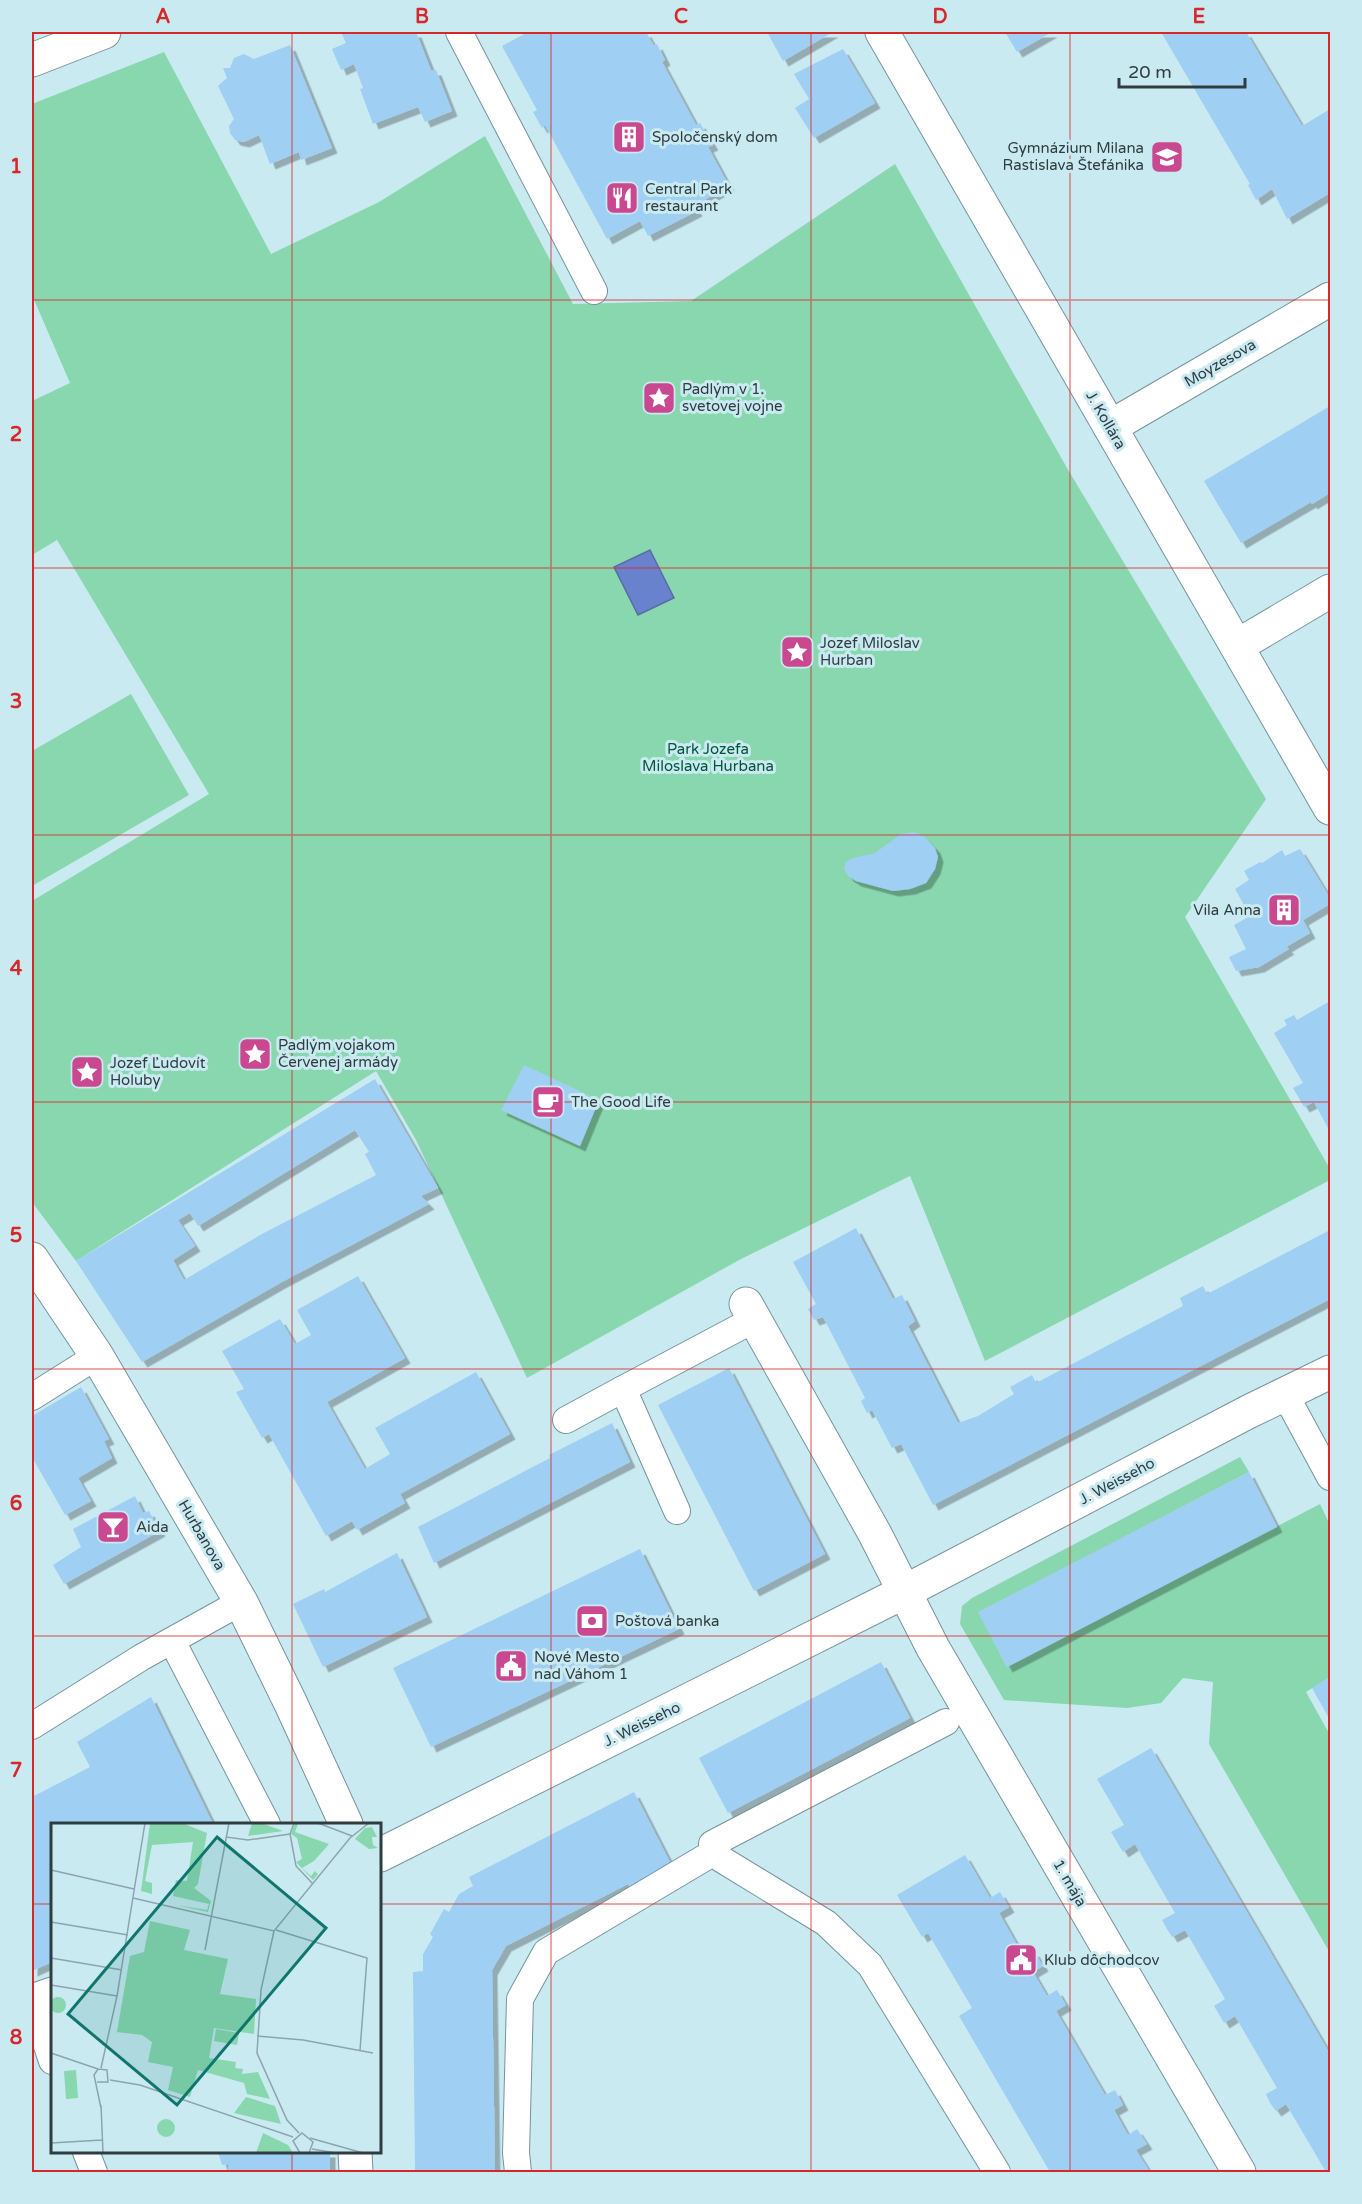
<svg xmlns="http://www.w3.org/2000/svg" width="1362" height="2204" font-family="'Varela Round',sans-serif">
<defs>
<filter id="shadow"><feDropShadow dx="5.5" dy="5.5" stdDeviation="0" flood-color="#0004"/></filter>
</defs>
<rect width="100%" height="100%" fill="#caeaf2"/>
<g fill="#89d7ae">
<polygon points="164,52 271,254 379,202 485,136 573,304 691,301 895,164 1067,468 1266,799 1185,917 1330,1169 1330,1180 985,1361 910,1176 741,1259 527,1378 416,1140 376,1071 76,1261 32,1202 32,901 209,794 57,540 32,555 32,401 70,383 32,295 32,104"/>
<polygon points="131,694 189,795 32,886 32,751"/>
<polygon points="1240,1457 1249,1472 979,1613 1007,1667 1320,1504 1330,1525 1330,1677 1306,1692 1330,1735 1330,1953 1209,1744 1213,1682 1183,1678 1161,1703 1127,1708 1004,1700 960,1624 962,1606 972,1598"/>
</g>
<polygon fill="#6882cd" stroke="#576da3" stroke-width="1.5" points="650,550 674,598 638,615 614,567"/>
<g fill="#9fcff3" fill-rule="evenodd" filter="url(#shadow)">
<polygon points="341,32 416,32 431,70 436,70 452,111 425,122 418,107 373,124 360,89 363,88 354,64 341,70 332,49 346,43"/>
<polygon points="528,32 646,32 654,46 657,44 665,60 662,62 696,125 700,123 713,145 708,147 729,186 694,206 697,211 648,236 640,221 607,239 545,125 542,128 533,112 537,110 502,46"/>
<polygon points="767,32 833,32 783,61"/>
<polygon points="1005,32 1052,32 1017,52"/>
<polygon points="1161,32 1246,32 1302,126 1330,109 1330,193 1287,219 1272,189 1256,200 1248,185 1250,184"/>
<polygon points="290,45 332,148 301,160 299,152 270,164 259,135 244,142 235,140 230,133 229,126 234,119 218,86 227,78 223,68 230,68 234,58 244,54 254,59"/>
<polygon points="843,49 875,103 814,138 795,108 809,99 794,74"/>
<polygon points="1330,406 1330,493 1312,504 1311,502 1241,543 1204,481"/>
<polygon points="913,832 924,836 935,848 938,857 935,869 926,883 910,889 893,891 856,881 848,876 844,869 846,862 853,858 875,853 901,834"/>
<polygon points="1300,849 1330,898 1330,904 1303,920 1310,933 1286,947 1289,949 1259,967 1236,971 1229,957 1246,949 1234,925 1250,916 1235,889 1249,880 1244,871 1260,862 1262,863 1282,850 1285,856"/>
<polygon points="1330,1001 1330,1132 1314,1102 1304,1107 1293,1088 1303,1083 1274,1033 1287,1025 1284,1020 1294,1015 1297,1020"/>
<polygon points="524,1065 599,1100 580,1146 501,1110"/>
<path d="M375,1079L438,1188L421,1196L429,1204L280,1283L142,1362L76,1261ZM355,1130L369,1152L365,1154L376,1175L262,1234L184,1280L173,1260L195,1246L178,1220L190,1213L198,1226Z"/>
<polygon points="856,1228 893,1299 902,1295 915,1321 908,1326 958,1423 978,1416 1014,1394 1010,1387 1032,1375 1036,1383 1183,1306 1180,1298 1203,1286 1207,1294 1330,1230 1330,1299 933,1505 901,1444 892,1448 872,1410 867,1413 861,1401 865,1398 823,1317 814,1320 808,1309 816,1304 793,1262"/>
<polygon points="358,1276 405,1358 327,1402 365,1469 390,1454 375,1428 476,1372 510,1434 400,1494 405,1503 357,1530 352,1521 326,1536 269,1434 262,1438 236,1392 244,1389 222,1351 280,1319 295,1344 311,1335 297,1310"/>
<polygon points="729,1368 825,1554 754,1591 658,1405"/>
<polygon points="81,1387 109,1439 104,1441 112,1458 78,1478 91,1501 65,1515 32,1457 32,1416"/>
<polygon points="612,1423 630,1462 434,1563 418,1527 550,1458 549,1455"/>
<polygon points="1249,1472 1277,1527 1007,1667 978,1612"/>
<polygon points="135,1496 143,1513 149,1511 160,1531 64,1584 53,1565 81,1547 73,1529"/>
<polygon points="640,1549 679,1629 431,1747 393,1668"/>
<polygon points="397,1553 427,1617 323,1667 293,1604 324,1589 325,1592"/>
<polygon points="881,1662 910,1718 728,1813 699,1758"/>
<polygon points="1330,1677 1330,1720 1312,1688"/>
<polygon points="151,1697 213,1824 52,1824 52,1962 32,1971 32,1797 90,1767 77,1742"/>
<polygon points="1151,1748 1330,2054 1330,2172 1326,2172 1286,2104 1276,2111 1270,2103 1266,2094 1277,2088 1235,2016 1224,2023 1220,2016 1214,2006 1225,1999 1185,1930 1172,1937 1167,1929 1162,1920 1175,1913 1135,1844 1123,1852 1111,1832 1124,1825 1097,1779"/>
<polygon points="634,1792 672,1866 630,1888 628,1884 506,1946 492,1970 495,2172 415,2172 413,1972 423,1971 423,1954 433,1937 430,1934 444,1909 449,1912 459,1894 473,1886 469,1877"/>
<polygon points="965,1855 990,1898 1000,1892 1009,1907 999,1913 1024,1957 1034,1951 1043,1966 1033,1972 1047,1996 1057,1990 1066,2005 1056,2011 1105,2095 1115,2090 1123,2105 1114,2110 1128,2135 1137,2129 1147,2144 1136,2150 1150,2172 1067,2172 1065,2170 1061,2172 1050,2172 959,2016 972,2008 928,1933 922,1937 897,1895"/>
<polygon points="218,2152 330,2152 330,2172 228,2172 229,2164 222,2165"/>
</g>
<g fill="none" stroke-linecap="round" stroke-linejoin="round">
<g stroke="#76949b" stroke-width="28">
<g id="lane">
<polyline points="459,32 594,291"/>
<polyline points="1286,1396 1330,1477"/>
<polyline points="32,1397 97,1356"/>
<polyline points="566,1420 623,1389"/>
<polyline points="677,1511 623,1389 755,1319"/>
<polyline points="172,1641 267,1824"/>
<polyline points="32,1726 142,1657 241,1602"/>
<polyline points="712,1844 946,1722"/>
<polyline points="32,2001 52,2061"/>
<polyline points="86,2152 94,2172"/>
<polyline points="518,2172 516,2153 520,1999 546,1952 716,1851 721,1859 826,1923 870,1965 997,2172"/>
</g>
</g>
<g stroke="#76949b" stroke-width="35">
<g id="street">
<polyline points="32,60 104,32"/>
<polyline points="1110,427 1330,299"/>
<polyline points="1237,646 1330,591"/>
<polyline points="32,1259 97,1356 241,1602 291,1704 346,1824"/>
<polyline points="746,1304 875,1534 933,1648 1239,2172"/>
<polyline points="380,1855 904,1592 1248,1412 1330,1372"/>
<polyline points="32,2001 52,1994"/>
<polyline points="355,2152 356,2172"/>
</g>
</g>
<g stroke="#76949b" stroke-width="35">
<polyline id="secondary" points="882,32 1330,808"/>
</g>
<use href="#lane" stroke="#fff" stroke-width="26"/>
<use href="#street" stroke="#fff" stroke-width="33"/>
<use href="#secondary" stroke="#fff" stroke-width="33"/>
</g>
<path fill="none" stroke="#d62828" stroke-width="1.5" stroke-opacity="0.55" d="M292,32V1824M551,32V2172M811,32V2172M1070,32V2172M32,300H1330M32,568H1330M32,835H1330M32,1102H1330M32,1369H1330M32,1636H1330M32,1904H52M380,1904H1330M292,2152V2172"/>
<defs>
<g id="building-square" transform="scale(1.725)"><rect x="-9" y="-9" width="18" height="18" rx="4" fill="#ca488f" stroke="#caeaf2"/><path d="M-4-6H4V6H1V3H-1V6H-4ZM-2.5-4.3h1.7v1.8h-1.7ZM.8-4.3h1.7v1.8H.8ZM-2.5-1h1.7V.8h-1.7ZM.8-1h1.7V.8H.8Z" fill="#fff"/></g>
<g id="university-square" transform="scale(1.725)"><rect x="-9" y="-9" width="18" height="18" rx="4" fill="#ca488f" stroke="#caeaf2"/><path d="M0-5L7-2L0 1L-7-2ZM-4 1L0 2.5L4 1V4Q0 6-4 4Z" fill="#fff"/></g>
<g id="restaurant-square" transform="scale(1.725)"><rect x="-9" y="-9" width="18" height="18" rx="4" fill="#ca488f" stroke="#caeaf2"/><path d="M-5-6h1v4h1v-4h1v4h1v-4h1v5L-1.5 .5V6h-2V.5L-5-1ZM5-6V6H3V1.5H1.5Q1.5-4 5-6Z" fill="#fff"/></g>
<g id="sight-square" transform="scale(1.725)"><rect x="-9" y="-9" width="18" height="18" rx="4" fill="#ca488f" stroke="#caeaf2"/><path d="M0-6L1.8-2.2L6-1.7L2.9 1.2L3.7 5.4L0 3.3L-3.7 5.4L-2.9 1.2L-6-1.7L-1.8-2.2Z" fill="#fff"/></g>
<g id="cafe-square" transform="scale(1.725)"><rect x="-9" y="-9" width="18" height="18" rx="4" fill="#ca488f" stroke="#caeaf2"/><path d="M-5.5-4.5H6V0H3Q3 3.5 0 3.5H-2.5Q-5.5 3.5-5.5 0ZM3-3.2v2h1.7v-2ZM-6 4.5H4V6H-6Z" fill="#fff"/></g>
<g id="bar-square" transform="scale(1.725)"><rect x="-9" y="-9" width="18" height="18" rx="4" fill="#ca488f" stroke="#caeaf2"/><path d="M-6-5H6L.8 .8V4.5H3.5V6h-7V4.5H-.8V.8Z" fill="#fff"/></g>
<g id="bank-square" transform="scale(1.725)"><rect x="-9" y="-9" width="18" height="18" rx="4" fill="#ca488f" stroke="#caeaf2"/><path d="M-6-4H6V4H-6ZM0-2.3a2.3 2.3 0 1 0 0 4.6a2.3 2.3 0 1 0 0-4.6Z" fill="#fff"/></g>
<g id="civic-square" transform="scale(1.725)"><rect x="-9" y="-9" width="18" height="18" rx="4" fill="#ca488f" stroke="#caeaf2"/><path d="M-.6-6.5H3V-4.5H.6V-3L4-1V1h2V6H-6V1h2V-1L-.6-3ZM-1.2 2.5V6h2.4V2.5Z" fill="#fff"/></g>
</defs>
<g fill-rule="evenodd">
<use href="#building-square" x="629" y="137"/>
<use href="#university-square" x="1167" y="157"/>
<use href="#restaurant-square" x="622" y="198"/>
<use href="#sight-square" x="659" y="398"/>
<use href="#sight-square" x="797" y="652"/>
<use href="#building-square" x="1284" y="910"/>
<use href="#sight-square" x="255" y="1054"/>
<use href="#sight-square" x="87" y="1072"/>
<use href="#cafe-square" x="548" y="1102"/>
<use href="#bar-square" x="113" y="1527"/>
<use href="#bank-square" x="592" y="1621"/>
<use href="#civic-square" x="511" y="1666"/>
<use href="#civic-square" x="1021" y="1960"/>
</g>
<g text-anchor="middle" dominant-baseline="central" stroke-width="6" stroke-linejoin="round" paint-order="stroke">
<g font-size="15" fill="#303d40" stroke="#caeaf2" text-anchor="start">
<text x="652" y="137">Spoločenský dom</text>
<text x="1144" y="148" text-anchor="end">Gymnázium Milana<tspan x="1144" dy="17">Rastislava Štefánika</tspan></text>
<text x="645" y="189">Central Park<tspan x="645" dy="17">restaurant</tspan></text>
<text x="682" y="389">Padlým v 1.<tspan x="682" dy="17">svetovej vojne</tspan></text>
<text x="820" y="643">Jozef Miloslav<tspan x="820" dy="17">Hurban</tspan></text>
<text x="1261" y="910" text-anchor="end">Vila Anna</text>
<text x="278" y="1045">Padlým vojakom<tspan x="278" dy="17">Červenej armády</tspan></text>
<text x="110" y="1063">Jozef Ľudovít<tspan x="110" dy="17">Holuby</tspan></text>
<text x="571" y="1102">The Good Life</text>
<text x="136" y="1527">Aida</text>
<text x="615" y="1621">Poštová banka</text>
<text x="534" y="1657">Nové Mesto<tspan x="534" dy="17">nad Váhom 1</tspan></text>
<text x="1044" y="1960">Klub dôchodcov</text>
</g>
<g font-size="15" fill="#303d40" stroke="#caeaf2">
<text transform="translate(1220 363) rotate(-30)">Moyzesova</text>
<text transform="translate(1106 420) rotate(60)">J. Kollára</text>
<text transform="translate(1117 1481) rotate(-28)">J. Weisseho</text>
<text transform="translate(202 1535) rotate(60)">Hurbanova</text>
<text transform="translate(642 1724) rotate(-26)">J. Weisseho</text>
<text transform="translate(1070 1883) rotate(60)">1. mája</text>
</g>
<g font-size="15" fill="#035637" stroke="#caeaf2">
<text x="708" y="749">Park Jozefa<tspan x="708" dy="17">Miloslava Hurbana</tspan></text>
</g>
</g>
<g transform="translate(51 1823)">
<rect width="330" height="330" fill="#caeaf2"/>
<path d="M99,0H131L156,10L147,61L143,65L160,78L157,89L125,82L156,87L158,81L122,73L125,57L136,58L142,19L101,22L94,58L101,60V71L90,68ZM201,0H210L232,8L197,13ZM244,0H253L247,1L244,9L278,21L263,38L251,45L260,53L264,48L267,51L262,57L245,39L251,36L246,15L240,11ZM321,4L326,14H321L322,22L327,25L318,26L304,16L314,5ZM99,98L139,107L133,127L177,136L169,171L205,176L203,211L163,205L158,235L185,239L184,245L192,246L191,251L207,249L219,276L196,271L193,260L147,247L139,274L117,267L122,244L97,239L101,219L91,212L66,209L79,133L93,129ZM-1 182a8 8 0 1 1 16 0a8 8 0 1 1-16 0ZM165,206L188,210L186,222L163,218ZM25,247L27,275L15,276L13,248ZM195,274L224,283L230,301L183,290ZM106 305a9 9 0 1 1 18 0a9 9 0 1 1-18 0ZM212,310L237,322L242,330H205Z" fill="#89d7ae"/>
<path fill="none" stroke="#8ca5ab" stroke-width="1.5" d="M267,0L301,13M239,11L245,43L262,61M175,14L197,17L239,11L243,0M0,47L83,66M82,75L223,108L299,15L318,0M0,99L77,112M225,107L316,135L309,227M223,108L210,167L206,230L236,297L248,310M154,127L178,0M0,135L71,147M0,162L66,173M206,213L252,217L322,230M0,230L47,246M50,245L66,173L94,0M59,257L89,262L242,314M46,259H57L56,247L47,246L43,252L50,285M50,282L52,330M259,315L312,330M0,320L51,317M261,326L285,330M249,330L242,318L251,310L262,319L258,330"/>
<path fill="#0f766e" fill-opacity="0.15" stroke="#0f766e" stroke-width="3" d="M166,14L275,105L126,282L17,191Z"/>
<rect width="330" height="330" fill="none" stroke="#303d40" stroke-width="3"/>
</g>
<rect width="1362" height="2204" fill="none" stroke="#caeaf2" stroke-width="66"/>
<path d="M1119 78v9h126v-9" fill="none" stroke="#303d40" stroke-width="3"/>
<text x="1128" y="78" font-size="18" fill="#303d40" stroke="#caeaf2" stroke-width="4.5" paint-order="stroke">20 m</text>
<rect x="33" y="33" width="1296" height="2138" fill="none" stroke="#d62828" stroke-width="2"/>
<g font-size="20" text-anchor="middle" font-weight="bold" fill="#d62828">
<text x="163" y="23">A</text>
<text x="422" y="23">B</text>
<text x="681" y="23">C</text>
<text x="940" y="23">D</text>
<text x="1199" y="23">E</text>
<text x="16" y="173">1</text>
<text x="16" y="441">2</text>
<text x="16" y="708">3</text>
<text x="16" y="975">4</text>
<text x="16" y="1242">5</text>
<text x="16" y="1510">6</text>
<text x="16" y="1777">7</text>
<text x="16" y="2044">8</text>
</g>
</svg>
